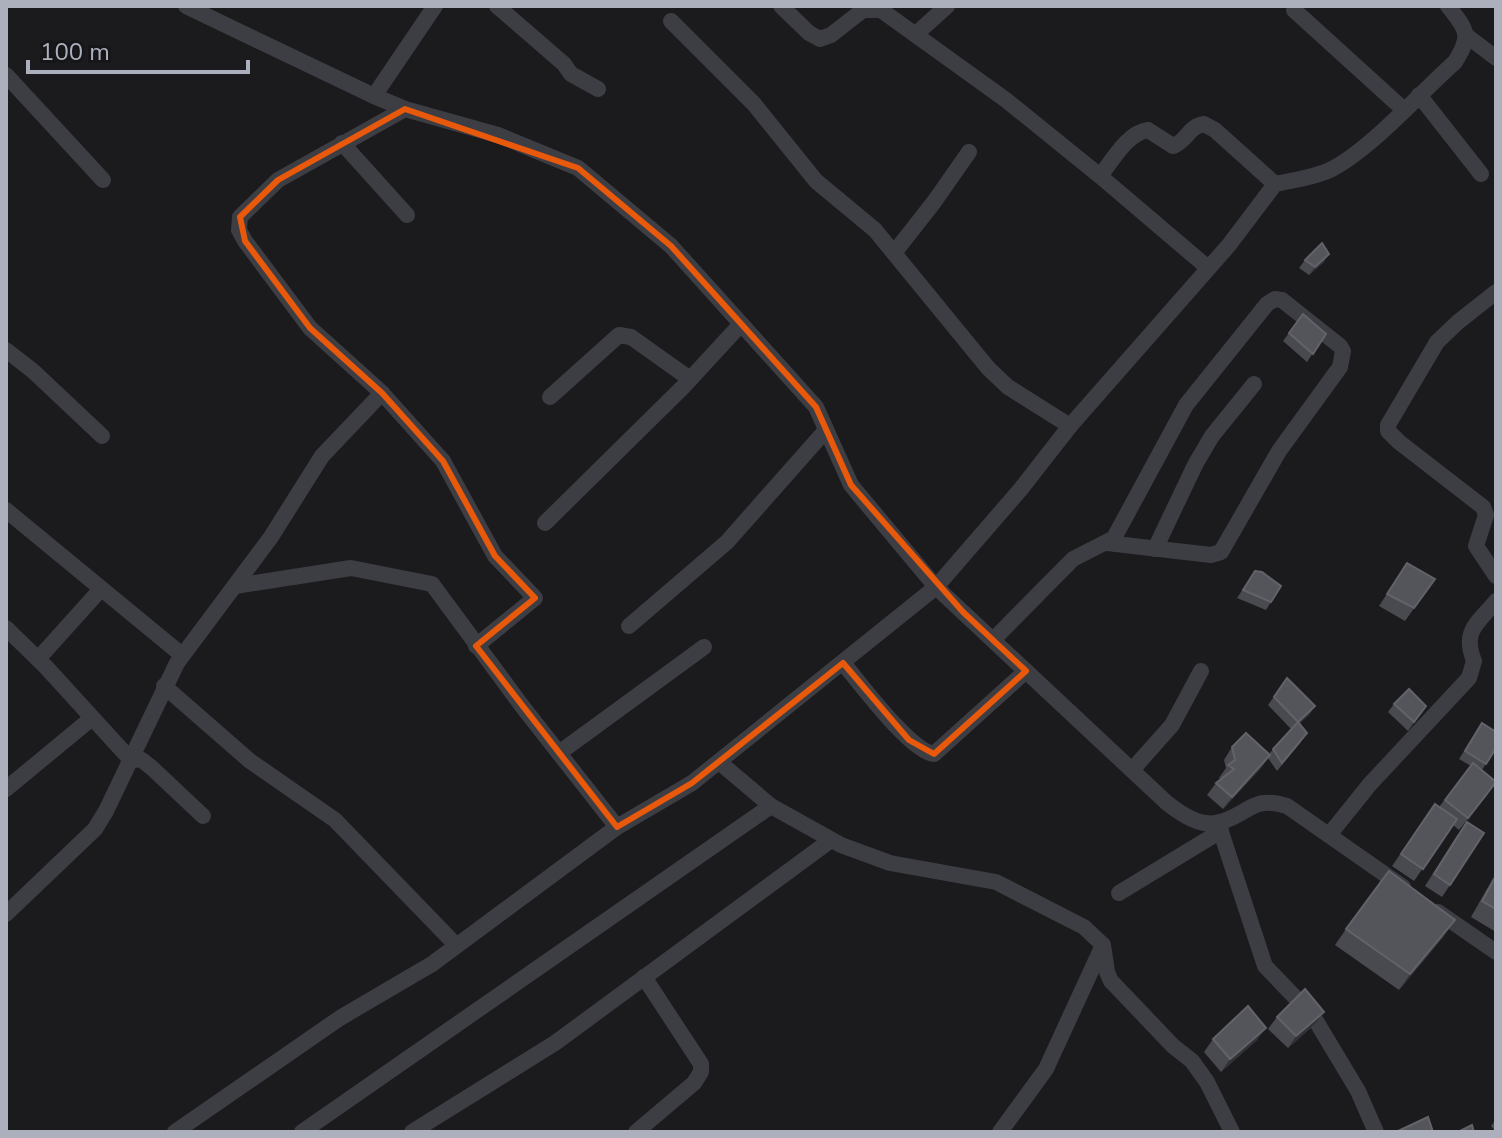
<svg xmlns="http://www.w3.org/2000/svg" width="1502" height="1138" font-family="'Nunito Sans',sans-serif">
<rect width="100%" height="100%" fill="#1b1a1d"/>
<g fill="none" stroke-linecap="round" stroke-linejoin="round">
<g stroke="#3d3d44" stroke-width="16">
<path d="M186,6L374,96L405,109L498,135L578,168L671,246L816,407L851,485L936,587L1167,803C1181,814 1201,828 1220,822C1250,814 1251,795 1287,806L1403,887"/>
<polyline points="497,6 564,64 571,74 598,89"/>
<polyline points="781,6 809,33 820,39 831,35 863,10 881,10 1006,100 1100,176"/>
<polyline points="1294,10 1403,109"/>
<polyline points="671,21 754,104 816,181 875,230 988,368 1008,387 1070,426"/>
<polyline points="916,34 947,6"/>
<polyline points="1467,36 1496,58"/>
<polyline points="6,75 103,180"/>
<polyline points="1419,95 1481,174"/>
<polyline points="374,96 435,6"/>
<polyline points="405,109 278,180 240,217 239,230 245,241 310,328 382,393 443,461 495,556 535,598 476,646"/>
<polyline points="342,143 407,215"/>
<polyline points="894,253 934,202 969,152"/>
<path d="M1207,267L1100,176C1113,160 1127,133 1148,130L1173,146C1186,142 1189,126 1204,124L1215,130L1275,184"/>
<polyline points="1496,292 1458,322 1437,342 1388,425 1388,431 1399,442 1483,507 1486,515 1476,546 1496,576"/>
<polyline points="6,350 33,371 102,436"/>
<polyline points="550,397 619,335 631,337 690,379"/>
<polyline points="6,510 182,655"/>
<polyline points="545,523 683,387 741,324"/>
<polyline points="1155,549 1196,463 1212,436 1254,384"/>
<polyline points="235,586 351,568 432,584 522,706 617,827"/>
<polyline points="629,626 727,542 826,430"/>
<polyline points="6,628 46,667 130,759 142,760 152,768 203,816"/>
<polyline points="993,640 1073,559 1114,538 1186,405 1267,304 1275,299 1282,300 1340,346 1343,351 1340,367 1279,451 1221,552 1211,555 1107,543"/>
<polyline points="38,659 101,589"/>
<path d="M843,663C861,684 910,751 934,754L1026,671"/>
<polyline points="164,686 250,761 335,820 455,944"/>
<polyline points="559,753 704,647"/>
<polyline points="719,762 771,806 841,845 890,863 996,882 1084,927 1103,945 1107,972 1111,981 1173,1046 1192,1061 1207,1082 1232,1132"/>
<polyline points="1132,770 1172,725 1201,671"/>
<polyline points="6,789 92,718"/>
<polyline points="1218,823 1265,966 1313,1016 1358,1091 1376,1132"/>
<path d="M1329,835L1370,784L1469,678L1474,661C1462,631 1477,624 1496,601"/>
<polyline points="1119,893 1221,831"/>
<polyline points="1438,912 1496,952"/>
<polyline points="6,914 95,829 106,811 177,663 271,537 322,456 382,393"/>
<path d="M175,1132L340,1018L432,964L617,827L692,783L936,587L1020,490L1070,426L1229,245L1275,184C1293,180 1313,178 1330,170C1370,150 1420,93 1455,62C1472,35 1467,30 1448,6"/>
<polyline points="302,1132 771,806"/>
<polyline points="412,1132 555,1043 831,840"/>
<polyline points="636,1132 694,1083 701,1072 701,1064 644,977"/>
<polyline points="1000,1132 1046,1069 1103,945"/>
</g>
</g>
<g fill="#494a4f">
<polygon points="1305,260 1324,262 1309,275 1299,268"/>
<polygon points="1303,314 1326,334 1307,362 1283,341"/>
<polygon points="1407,563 1435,579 1405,621 1379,606"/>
<polygon points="1255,571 1271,602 1266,610 1237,598"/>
<polygon points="1287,678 1315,706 1309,715 1299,724 1301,742 1277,771 1268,758 1261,768 1223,809 1207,795 1216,783 1221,779 1219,778 1226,768 1224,760 1232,747 1269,754 1291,729 1268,705"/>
<polygon points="1394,704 1426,706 1408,731 1388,712"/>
<polygon points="1482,723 1496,748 1482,770 1488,794 1459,830 1453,825 1414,881 1392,866 1435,804 1439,807 1471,766 1459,759"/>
<polygon points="1458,834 1450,885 1442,897 1425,886"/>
<polygon points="1496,873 1496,932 1471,917"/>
<polygon points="1346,929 1444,936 1399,990 1335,945"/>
<polygon points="1277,1017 1315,1024 1288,1048 1268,1029"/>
<polygon points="1213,1039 1257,1040 1221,1072 1204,1052"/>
<polygon points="1496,1119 1496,1132 1491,1126"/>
</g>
<g fill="#323236">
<polygon points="1329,254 1324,262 1309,275 1315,267"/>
<polygon points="1315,706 1309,715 1292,730 1298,722"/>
<polygon points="1270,755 1261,768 1223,809 1232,797"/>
<polygon points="1455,920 1444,936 1399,990 1410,974"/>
<polygon points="1324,1012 1315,1024 1288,1048 1296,1036"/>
<polygon points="1266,1028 1257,1040 1221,1072 1230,1059"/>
</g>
<g fill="#54555b" stroke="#62636a" stroke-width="2">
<polygon points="1322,243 1329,254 1315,267 1305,260"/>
<polygon points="1303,314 1326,334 1313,354 1289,333"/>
<polygon points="1407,563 1435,579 1414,608 1387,594"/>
<polygon points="1255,571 1262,572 1281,586 1271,602 1243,590"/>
<polygon points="1287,678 1315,706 1298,722 1274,697"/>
<polygon points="1409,689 1426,706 1414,722 1394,704"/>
<polygon points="1298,722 1307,733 1282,763 1273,749"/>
<polygon points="1482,723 1496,732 1496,748 1486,764 1465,751"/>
<polygon points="1246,733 1270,755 1232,797 1216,783 1234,769 1228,765 1235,760 1232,747"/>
<polygon points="1473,763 1496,782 1468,818 1445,800"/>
<polygon points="1435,804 1457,819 1423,869 1401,854"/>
<polygon points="1467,822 1484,833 1450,885 1434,874"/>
<polygon points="1389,871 1455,920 1410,974 1346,929"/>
<polygon points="1496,876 1496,909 1482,901"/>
<polygon points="1305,989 1324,1012 1296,1036 1277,1017"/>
<polygon points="1248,1006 1266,1028 1230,1059 1213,1039"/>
<polygon points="1428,1117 1433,1132 1396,1132"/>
<polygon points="1472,1125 1474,1132 1458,1132"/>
</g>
<path fill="none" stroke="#e8590c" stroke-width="6" stroke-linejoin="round" d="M405,109L578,168L671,246L816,407L851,485L963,612L1026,671L934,754L909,740L843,663L692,783L617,827L476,646L535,598L495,556L443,461L382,393L310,328L245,241L240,217L278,180Z"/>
<rect width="1502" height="1138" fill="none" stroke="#acb0bd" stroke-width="16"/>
<path d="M28 60v12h220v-12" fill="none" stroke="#acb0bd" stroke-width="4"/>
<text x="40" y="60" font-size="24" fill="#acb0bd" stroke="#161518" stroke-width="6" paint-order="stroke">100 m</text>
</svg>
